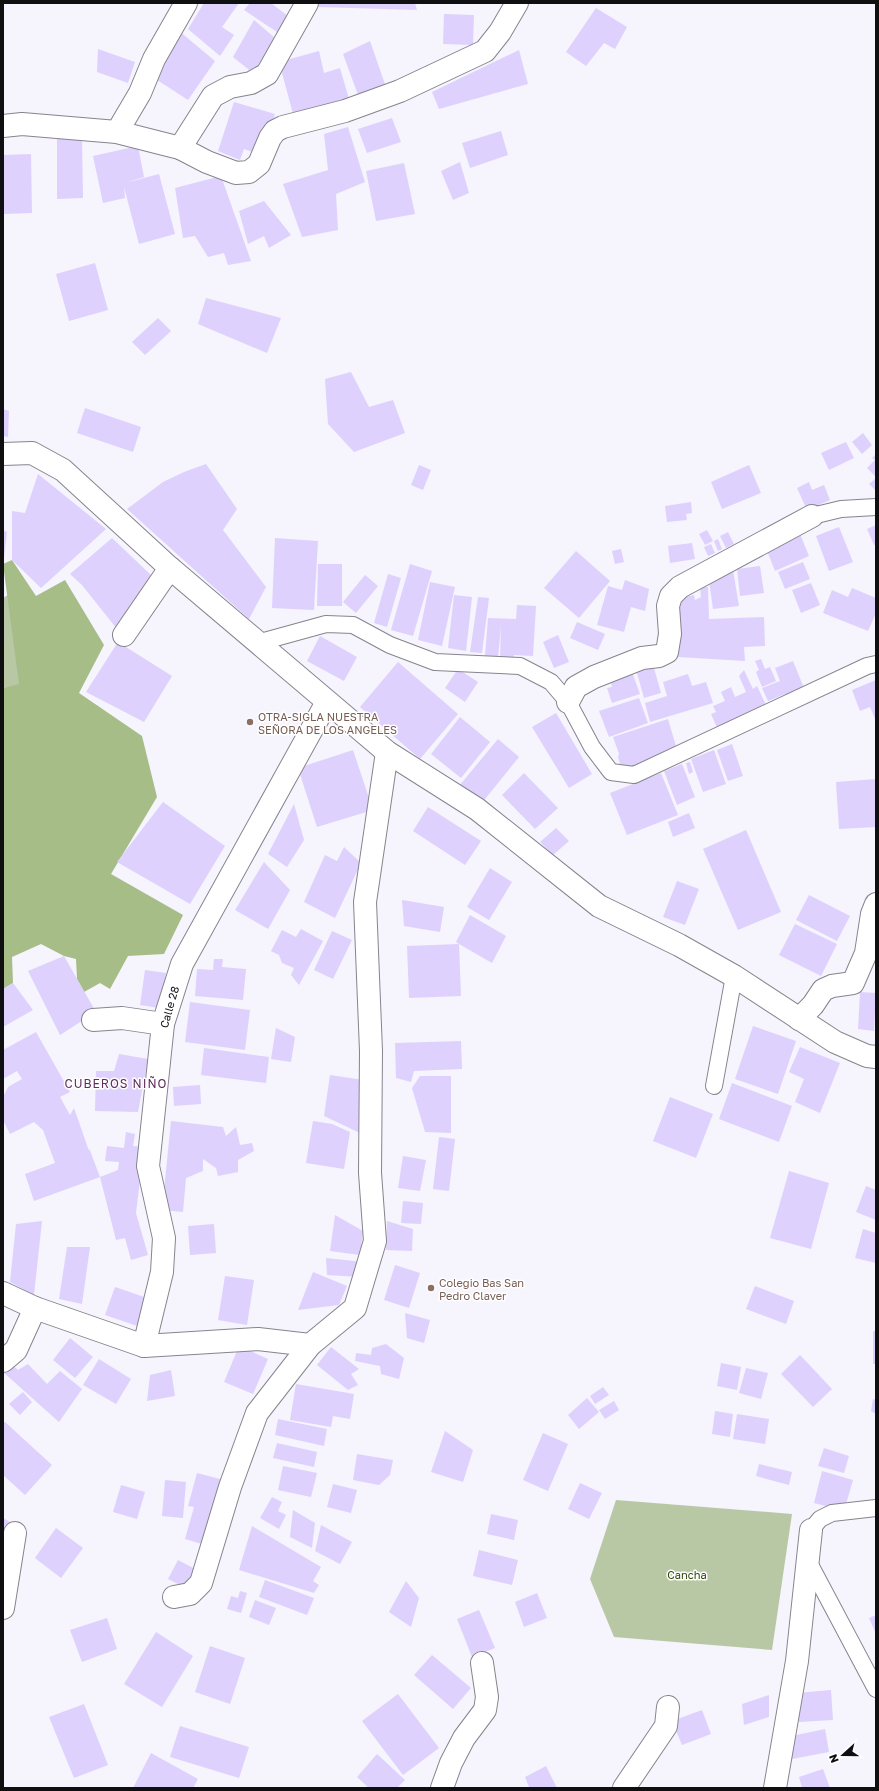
<svg xmlns="http://www.w3.org/2000/svg" width="879" height="1791" font-family="'Golos Text',sans-serif">
<rect width="100%" height="100%" fill="#f6f4fd"/>
<g fill="#b8c8a5">
<polygon points="8,595 26,650 19,685 3,688 3,598"/>
<polygon points="616,1500 792,1514 772,1650 614,1637 590,1579"/>
</g>
<polygon fill="#a6bd88" points="12,560 36,596 65,580 104,645 79,693 142,736 157,797 111,874 183,915 164,954 128,956 110,989 100,983 84,992 77,979 76,959 64,956 41,944 12,957 13,983 3,989 3,688 19,684 3,564"/>
<g fill="#dfd1fd">
<polygon points="204,3 239,3 222,27 234,35 220,56 188,29"/>
<polygon points="250,3 271,3 288,16 277,32 244,10"/>
<polygon points="319,3 415,3 417,10 318,7"/>
<polygon points="596,8 627,27 615,49 604,43 586,66 566,52"/>
<polygon points="444,14 474,15 473,45 443,44"/>
<polygon points="254,20 275,38 253,73 233,57"/>
<polygon points="179,31 215,61 188,100 151,76"/>
<polygon points="370,41 388,93 361,103 343,54"/>
<polygon points="98,49 135,62 128,83 97,72"/>
<polygon points="519,50 528,84 439,109 432,92"/>
<polygon points="319,51 324,73 340,68 351,106 295,121 279,62"/>
<polygon points="234,102 275,114 261,155 244,149 240,160 218,151"/>
<polygon points="392,118 401,142 367,153 358,129"/>
<polygon points="348,127 365,182 336,194 338,230 302,237 283,184 328,170 324,134"/>
<polygon points="501,131 508,155 470,168 462,143"/>
<polygon points="57,138 82,138 83,198 57,199"/>
<polygon points="138,146 144,177 125,183 159,174 175,234 139,244 124,187 125,198 103,203 93,156"/>
<polygon points="31,154 32,213 3,214 3,155"/>
<polygon points="460,162 469,193 453,200 441,171"/>
<polygon points="404,163 415,214 376,221 366,171"/>
<polygon points="221,176 251,261 228,265 224,253 208,257 195,236 183,238 175,188"/>
<polygon points="264,201 291,235 269,248 264,236 248,244 239,211"/>
<polygon points="95,263 108,310 69,321 56,274"/>
<polygon points="206,298 281,318 267,353 198,324"/>
<polygon points="158,318 171,331 145,355 132,342"/>
<polygon points="351,372 369,407 393,400 405,433 354,452 328,424 325,379"/>
<polygon points="85,408 141,427 133,452 77,433"/>
<polygon points="3,409 9,411 8,437 3,436"/>
<polygon points="863,433 872,445 862,454 852,442"/>
<polygon points="846,442 854,458 829,470 821,453"/>
<polygon points="876,454 876,477 867,468 875,460 872,458"/>
<polygon points="206,464 237,509 223,530 266,587 249,619 127,509 163,482 184,472"/>
<polygon points="419,465 431,470 423,490 411,485"/>
<polygon points="749,465 761,493 722,509 711,482"/>
<polygon points="38,474 106,529 41,588 12,560 12,511 25,513"/>
<polygon points="876,478 876,491 869,484"/>
<polygon points="809,482 812,490 824,485 830,500 807,510 797,488"/>
<polygon points="691,502 692,513 686,514 687,520 667,522 665,506"/>
<polygon points="876,525 876,544 874,545 867,529"/>
<polygon points="839,527 853,562 829,571 816,536"/>
<polygon points="798,529 809,556 775,571 764,543"/>
<polygon points="3,530 7,532 4,558 3,558"/>
<polygon points="707,530 713,541 705,545 699,534"/>
<polygon points="728,532 734,544 726,548 720,536"/>
<polygon points="112,538 153,577 117,629 82,585 70,574"/>
<polygon points="275,538 318,541 314,610 272,608"/>
<polygon points="718,539 722,549 718,551 714,541"/>
<polygon points="692,543 695,559 670,563 668,546"/>
<polygon points="711,544 715,553 708,556 704,547"/>
<polygon points="621,549 624,562 615,564 612,551"/>
<polygon points="576,551 610,581 579,618 544,588"/>
<polygon points="803,562 810,579 785,589 778,572"/>
<polygon points="318,564 342,564 342,606 317,606"/>
<polygon points="410,564 432,571 413,636 391,630"/>
<polygon points="760,566 764,593 740,596 737,569"/>
<polygon points="733,570 739,606 713,609 708,574"/>
<polygon points="388,574 401,578 387,627 374,623"/>
<polygon points="365,575 378,586 356,613 343,602"/>
<polygon points="625,580 649,589 645,611 631,607 624,632 597,625 608,586 622,590"/>
<polygon points="430,582 455,587 442,646 418,640"/>
<polygon points="811,583 820,605 801,613 792,590"/>
<polygon points="700,587 708,587 709,619 764,617 765,646 744,647 745,661 678,657 677,599 694,595 695,600 701,597"/>
<polygon points="852,588 876,598 876,613 868,631 823,613 832,590 848,597"/>
<polygon points="454,595 472,597 466,651 448,648"/>
<polygon points="478,597 489,598 482,653 470,652"/>
<polygon points="517,605 536,606 533,656 514,655 514,660 500,659 501,626 498,658 485,656 488,618 516,619"/>
<polygon points="577,622 605,634 598,650 570,638"/>
<polygon points="558,635 569,662 554,668 543,642"/>
<polygon points="320,636 357,657 344,681 307,661"/>
<polygon points="118,642 172,676 144,722 86,692"/>
<polygon points="761,659 765,669 770,667 776,681 762,687 756,672 759,670 755,661"/>
<polygon points="652,661 661,693 644,698 635,666"/>
<polygon points="793,661 806,693 788,700 785,694 768,701 762,688 780,681 775,668"/>
<polygon points="398,662 458,714 420,759 360,707"/>
<polygon points="458,669 478,682 465,702 445,688"/>
<polygon points="744,670 753,689 757,686 767,707 718,730 711,714 716,712 713,706 725,701 721,692 731,687 735,697 746,692 739,676"/>
<polygon points="632,672 640,694 612,703 607,688 612,687 610,679"/>
<polygon points="688,674 692,686 706,682 713,703 650,722 645,703 667,696 663,682"/>
<polygon points="876,680 876,721 870,707 860,711 852,690"/>
<polygon points="639,698 648,723 609,737 599,711"/>
<polygon points="556,713 592,774 569,788 532,727"/>
<polygon points="460,717 490,742 461,778 431,754"/>
<polygon points="668,719 678,753 622,771 618,757 619,754 613,737"/>
<polygon points="498,739 519,757 481,804 459,786"/>
<polygon points="732,744 743,776 728,781 717,750"/>
<polygon points="353,750 373,810 317,827 298,768"/>
<polygon points="714,750 726,784 703,792 691,759"/>
<polygon points="690,762 693,772 689,774 686,763"/>
<polygon points="682,764 695,797 677,805 664,771"/>
<polygon points="524,773 558,808 535,829 502,795"/>
<polygon points="661,773 678,815 627,835 610,793"/>
<polygon points="876,779 876,827 839,829 836,782"/>
<polygon points="163,802 225,846 190,904 117,862"/>
<polygon points="294,804 304,840 287,867 268,854"/>
<polygon points="428,807 481,841 465,865 413,831"/>
<polygon points="689,813 695,828 673,837 668,822"/>
<polygon points="556,828 569,841 553,855 540,842"/>
<polygon points="746,830 781,912 738,930 703,849"/>
<polygon points="344,847 361,863 335,918 304,902 325,855 337,861"/>
<polygon points="264,862 290,890 268,929 235,910"/>
<polygon points="490,868 512,882 489,920 467,907"/>
<polygon points="677,881 699,889 685,925 663,917"/>
<polygon points="809,895 850,916 837,941 796,920"/>
<polygon points="402,900 444,907 440,932 404,926"/>
<polygon points="470,915 506,936 492,963 459,944 461,996 409,998 407,946 459,944 456,942"/>
<polygon points="795,924 837,944 821,976 779,955"/>
<polygon points="301,929 323,941 299,985 291,975 294,968 282,963 279,955 271,951 282,930 296,937"/>
<polygon points="332,931 352,940 333,979 314,970"/>
<polygon points="64,956 96,1012 60,1035 28,971"/>
<polygon points="214,959 223,959 222,967 246,969 243,1000 195,996 197,969 213,970"/>
<polygon points="145,970 166,973 159,1008 140,1005"/>
<polygon points="13,983 33,1010 3,1027 3,989"/>
<polygon points="860,992 876,993 874,1031 858,1029"/>
<polygon points="190,1002 250,1010 245,1050 185,1042"/>
<polygon points="753,1026 796,1041 778,1094 735,1079"/>
<polygon points="276,1028 295,1037 291,1062 271,1059"/>
<polygon points="36,1032 70,1092 60,1097 70,1115 74,1108 89,1151 89,1148 100,1177 34,1201 25,1174 55,1163 43,1130 34,1122 10,1134 3,1120 3,1097 8,1087 22,1079 17,1071 3,1079 3,1050"/>
<polygon points="461,1041 462,1069 414,1071 411,1082 396,1078 395,1043"/>
<polygon points="800,1047 840,1063 820,1113 795,1102 804,1079 789,1072"/>
<polygon points="204,1048 269,1057 266,1083 201,1075"/>
<polygon points="119,1054 148,1059 138,1112 95,1111 96,1071 114,1071"/>
<polygon points="330,1075 370,1081 362,1134 324,1116"/>
<polygon points="420,1076 451,1076 451,1133 425,1132 412,1088"/>
<polygon points="732,1083 792,1106 779,1142 719,1119"/>
<polygon points="200,1085 201,1104 174,1106 173,1087"/>
<polygon points="670,1097 713,1114 696,1158 653,1141"/>
<polygon points="171,1121 223,1127 226,1136 236,1127 240,1145 252,1143 254,1151 238,1160 238,1172 218,1176 216,1168 203,1159 203,1171 186,1178 183,1212 162,1210"/>
<polygon points="313,1121 332,1124 350,1132 344,1169 306,1163"/>
<polygon points="126,1132 135,1134 133,1146 144,1147 136,1213 148,1255 131,1260 125,1238 116,1240 100,1177 118,1170 119,1162 105,1161 107,1146 124,1148"/>
<polygon points="439,1137 455,1139 449,1191 433,1189"/>
<polygon points="403,1156 426,1160 420,1191 398,1188"/>
<polygon points="789,1171 829,1183 811,1249 770,1238"/>
<polygon points="866,1186 876,1190 876,1220 856,1212"/>
<polygon points="403,1201 423,1203 421,1224 401,1223"/>
<polygon points="335,1215 363,1231 360,1255 330,1251"/>
<polygon points="42,1221 34,1295 10,1282 16,1224"/>
<polygon points="387,1221 413,1229 412,1251 386,1250"/>
<polygon points="214,1224 216,1253 190,1255 188,1226"/>
<polygon points="863,1229 876,1233 876,1263 855,1258"/>
<polygon points="67,1247 90,1247 82,1304 59,1299"/>
<polygon points="326,1258 364,1262 360,1277 327,1275"/>
<polygon points="395,1265 420,1273 409,1308 384,1300"/>
<polygon points="313,1272 347,1286 339,1305 298,1310"/>
<polygon points="225,1276 254,1280 247,1325 218,1320"/>
<polygon points="755,1286 794,1301 786,1324 746,1309"/>
<polygon points="115,1287 153,1300 143,1328 105,1315"/>
<polygon points="405,1313 430,1320 424,1343 407,1338"/>
<rect x="873" y="1331" width="3" height="33"/>
<polygon points="70,1338 93,1357 75,1378 53,1360"/>
<polygon points="386,1344 404,1358 399,1379 381,1374 380,1366 355,1361 356,1353 371,1355 372,1348"/>
<polygon points="239,1346 268,1359 253,1394 224,1382"/>
<polygon points="331,1347 359,1369 351,1374 358,1385 348,1390 317,1365"/>
<polygon points="800,1355 832,1389 813,1407 781,1374"/>
<polygon points="99,1359 131,1379 116,1404 83,1385"/>
<polygon points="8,1361 18,1370 28,1364 47,1384 60,1371 82,1389 59,1422 3,1372"/>
<polygon points="721,1363 741,1367 737,1390 717,1386"/>
<polygon points="746,1368 768,1373 761,1399 739,1393"/>
<polygon points="171,1370 175,1396 147,1401 150,1375"/>
<polygon points="296,1384 354,1394 350,1419 333,1416 331,1427 290,1420"/>
<polygon points="603,1387 609,1395 595,1404 590,1396"/>
<polygon points="23,1392 32,1402 20,1415 9,1404"/>
<polygon points="587,1398 599,1412 579,1429 568,1415"/>
<polygon points="873,1399 876,1400 876,1414 871,1411"/>
<polygon points="614,1401 619,1410 605,1419 599,1410"/>
<polygon points="715,1411 733,1414 730,1437 712,1434"/>
<polygon points="737,1414 769,1419 765,1444 733,1439"/>
<polygon points="278,1419 327,1429 324,1446 275,1435"/>
<polygon points="5,1422 52,1465 25,1495 3,1475 3,1423"/>
<polygon points="445,1431 473,1450 463,1482 431,1472"/>
<polygon points="543,1433 568,1444 548,1491 523,1480"/>
<polygon points="277,1443 317,1452 314,1467 273,1458"/>
<polygon points="824,1448 849,1456 844,1473 818,1466"/>
<polygon points="357,1454 393,1460 390,1475 379,1485 353,1480"/>
<polygon points="759,1464 792,1472 789,1485 756,1476"/>
<polygon points="283,1466 317,1473 311,1497 278,1490"/>
<polygon points="822,1471 853,1480 844,1511 814,1503"/>
<polygon points="197,1473 224,1480 205,1545 185,1539 194,1507 188,1506"/>
<polygon points="165,1480 186,1482 183,1518 162,1516"/>
<polygon points="580,1483 602,1493 589,1519 568,1509"/>
<polygon points="333,1484 357,1490 351,1513 327,1507"/>
<polygon points="121,1485 145,1492 137,1519 113,1512"/>
<polygon points="272,1497 282,1502 278,1511 286,1515 279,1529 260,1518"/>
<polygon points="293,1510 315,1523 312,1548 290,1537"/>
<polygon points="491,1514 518,1520 514,1540 487,1534"/>
<polygon points="3,1518 12,1523 3,1541"/>
<polygon points="321,1525 352,1542 340,1564 315,1551"/>
<polygon points="252,1526 321,1567 313,1581 319,1585 314,1593 239,1570"/>
<polygon points="56,1528 83,1548 61,1578 35,1558"/>
<polygon points="479,1550 518,1560 512,1585 473,1576"/>
<polygon points="178,1560 199,1571 190,1590 168,1579"/>
<polygon points="265,1580 314,1598 307,1615 259,1597"/>
<polygon points="406,1581 419,1598 411,1627 389,1612"/>
<polygon points="240,1591 247,1593 241,1613 227,1609 231,1596 238,1598"/>
<polygon points="537,1593 547,1618 524,1627 515,1602"/>
<polygon points="255,1600 276,1608 269,1625 249,1617"/>
<polygon points="479,1610 495,1648 472,1657 457,1619"/>
<polygon points="876,1615 876,1634 869,1618"/>
<polygon points="107,1618 117,1649 82,1662 70,1630"/>
<polygon points="156,1632 193,1656 162,1707 124,1684"/>
<polygon points="210,1646 245,1658 230,1704 195,1692"/>
<polygon points="432,1655 471,1688 453,1709 414,1675"/>
<polygon points="831,1690 833,1720 799,1722 797,1693"/>
<polygon points="398,1694 439,1748 403,1775 362,1721"/>
<polygon points="769,1695 769,1717 744,1725 742,1704"/>
<polygon points="84,1704 108,1765 74,1778 49,1717"/>
<polygon points="702,1710 711,1734 682,1745 672,1721"/>
<polygon points="180,1726 249,1747 239,1778 170,1757"/>
<polygon points="825,1729 829,1752 792,1759 787,1737"/>
<polygon points="151,1753 198,1779 193,1788 133,1788"/>
<polygon points="377,1754 405,1780 397,1788 369,1788 357,1777"/>
<polygon points="546,1766 557,1788 527,1788 529,1787 525,1777"/>
<polygon points="823,1769 830,1788 802,1788 799,1777"/>
</g>
<g fill="none" stroke-linecap="round" stroke-linejoin="round">
<g stroke="#86848c" stroke-width="18">
<g id="service">
<polyline points="812,516 841,509 876,507"/>
<polyline points="257,643 326,624 353,625 390,645 435,662 520,666 551,682 568,702 592,747 611,772 634,775 867,666 876,664"/>
<polyline points="714,1086 734,976"/>
<polyline points="811,1530 820,1519 832,1513 876,1508"/>
<polyline points="807,1559 876,1689"/>
</g>
</g>
<g stroke="#86848c" stroke-width="24">
<g id="minor">
<polyline points="3,126 22,124 117,132 180,148 207,162 236,173 249,172 259,164 270,138 275,131 283,127 345,111 400,91 485,51 500,32 517,3"/>
<polyline points="117,132 140,93 154,59 186,3"/>
<polyline points="180,148 213,96 230,87 251,83 267,74 307,3"/>
<polyline points="3,454 32,453 63,470 170,568 387,752 477,809 599,906 679,945 734,976 835,1042 867,1056 876,1057"/>
<polyline points="124,635 170,568"/>
<polyline points="568,702 576,687 594,677 642,658 659,656 667,652 670,634 668,606 671,596 680,587 812,516"/>
<polyline points="799,1019 813,1005 823,990 832,986 853,983 866,953 872,914 876,904"/>
<polyline points="93,1020 122,1018 163,1024"/>
<polyline points="3,1293 35,1308 144,1346 258,1339 310,1345"/>
<polyline points="144,1346 162,1272 164,1238 148,1166 163,1024 182,964 327,702"/>
<polyline points="3,1361 16,1350 35,1308"/>
<polyline points="174,1597 190,1594 201,1583 230,1487 257,1413 310,1345 355,1308 375,1241 370,1173 371,1051 365,902 387,752"/>
<polyline points="3,1608 15,1533"/>
<polyline points="442,1788 451,1763 464,1738 485,1710 487,1697 482,1663"/>
<polyline points="624,1788 666,1726 668,1707"/>
<polyline points="775,1788 797,1661 811,1530"/>
</g>
</g>
<use href="#service" stroke="#fff" stroke-width="16"/>
<use href="#minor" stroke="#fff" stroke-width="22"/>
</g>
<g fill="#8d6e63" stroke="#fff" stroke-width="1.5">
<circle cx="250" cy="722" r="4"/>
<circle cx="431" cy="1288" r="4"/>
</g>
<g text-anchor="middle" dominant-baseline="central" stroke-width="3" stroke-linejoin="round" paint-order="stroke">
<g font-size="11" fill="#785e54" stroke="#fff" text-anchor="start">
<text x="258" y="716">OTRA-SIGLA NUESTRA<tspan x="258" dy="13">SEÑORA DE LOS ANGELES</tspan></text>
<text x="439" y="1282">Colegio Bas San<tspan x="439" dy="13">Pedro Claver</tspan></text>
</g>
<g font-size="11" fill="#0f0e11" stroke="#fff">
<text transform="translate(169 1007) rotate(-74)">Calle 28</text>
</g>
<g font-size="11" fill="#304408" stroke="#fff">
<text x="687" y="1574">Cancha</text>
</g>
<g font-size="12" letter-spacing="1" fill="#602d5d" stroke="#fff">
<text x="116" y="1083">CUBEROS NIÑO</text>
</g>
</g>
<rect width="879" height="1791" fill="none" stroke="#0f0e11" stroke-width="8"/>
<g transform="translate(843 1755) rotate(249)" stroke="#ffffff" stroke-width="3" paint-order="stroke">
<path d="M0-3L7 15L0 10L-7 15Z" fill="#0f0e11"/>
<text y="-6" font-size="11" font-weight="bold" text-anchor="middle" fill="#0f0e11">N</text>
</g>
</svg>
